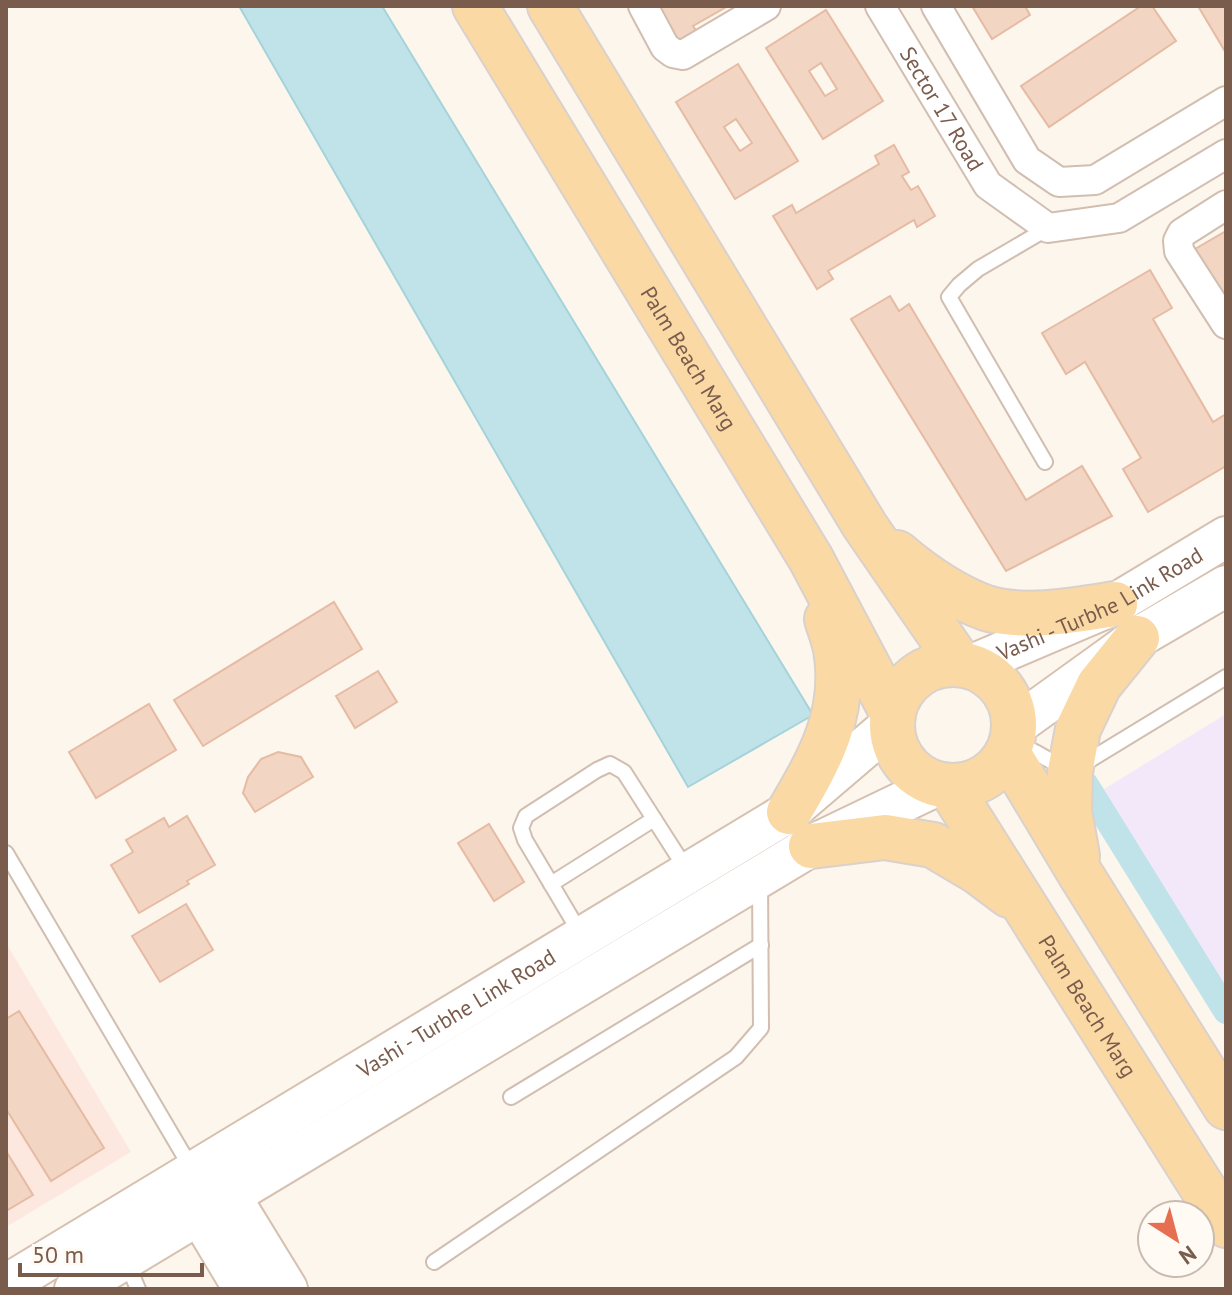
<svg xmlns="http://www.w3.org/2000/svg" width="1232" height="1295" font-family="'PT Sans',sans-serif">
<rect width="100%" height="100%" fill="#fdf6ec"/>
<polygon fill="#fde8e0" points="6,943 131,1152 6,1227"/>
<polygon fill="#f3e8fa" points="1226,714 1226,994 1101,791"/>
<polygon fill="#bfe3e8" stroke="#a5d3da" stroke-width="2" points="239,6 382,6 813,715 688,787"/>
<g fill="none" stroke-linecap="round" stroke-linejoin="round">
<polyline stroke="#bfe3e8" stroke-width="26" points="1086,785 1226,1011"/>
</g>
<g fill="#f3d5c3" stroke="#e6bba3" stroke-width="2" fill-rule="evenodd">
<polygon points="654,6 728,6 693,26 699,35 678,48"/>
<polygon points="972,6 1025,6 1030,15 992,39"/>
<polygon points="1141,6 1152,6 1176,41 1049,127 1021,86"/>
<polygon points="1198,6 1226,6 1226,53"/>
<path d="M826,10L883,101L823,139L766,48ZM821,63L837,89L825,96L809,71Z"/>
<path d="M738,64L798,161L735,199L676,102ZM736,119L752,143L740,151L724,127Z"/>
<polygon points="894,145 909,172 902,176 911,190 918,186 935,216 917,227 914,220 828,271 833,279 817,289 773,216 792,205 796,213 879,164 875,156"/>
<polygon points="1226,231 1226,292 1222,295 1195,249"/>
<polygon points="1150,270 1172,308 1153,319 1213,422 1226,414 1226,466 1148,512 1123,469 1141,458 1085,362 1066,374 1042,333"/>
<polygon points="890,296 899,311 909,304 1026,500 1082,466 1112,516 1006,571 851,319"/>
<polygon points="334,602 362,649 203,746 174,700"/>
<polygon points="378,671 397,702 355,728 336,696"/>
<polygon points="149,704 176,750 96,798 69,752"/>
<polygon points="278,752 301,757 313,777 255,812 243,793 248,777 261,759"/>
<polygon points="187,816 215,865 187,881 189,884 139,913 111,865 133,852 126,840 164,818 169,827"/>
<polygon points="489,824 524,882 494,901 458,843"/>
<polygon points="186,904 213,950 160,982 132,936"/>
<polygon points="19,1011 104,1148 51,1181 6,1109 6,1019"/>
<polygon points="6,1151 33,1195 6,1211"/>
</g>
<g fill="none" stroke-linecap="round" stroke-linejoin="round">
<g stroke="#d1beb0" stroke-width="18">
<g id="lane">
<polyline points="1045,462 949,297 959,285 978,269 1048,228"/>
<polyline points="1017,743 1037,753 1070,772 1226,677"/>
<polyline points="6,853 193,1171"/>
<polyline points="551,884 654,819"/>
<polyline points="582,936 525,840 521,828 526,816 597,770 610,764 624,772 688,872"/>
<polyline points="511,1097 761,945"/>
<polyline points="434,1262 736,1057 761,1028 760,880"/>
<polyline points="127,1263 138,1289"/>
</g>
</g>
<g stroke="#d1beb0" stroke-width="32">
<g id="street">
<polyline points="643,6 665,47 673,53 683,55 766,6"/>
<path id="s1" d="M880,6L988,185L1048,228L1119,218L1226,154"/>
<polyline points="936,6 1027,160 1059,182 1095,180 1226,101"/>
<polyline points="1226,205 1182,233 1178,241 1179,251 1226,324"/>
</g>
</g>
<g stroke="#d6c0b0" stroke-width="44">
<g id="secondary">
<path id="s2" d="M970,666L1115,604L1226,537"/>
<polyline points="1015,726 1137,638 1226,586"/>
<polyline points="207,1180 230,1196 287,1289"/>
<polyline points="196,1190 199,1214 244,1289"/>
<path id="s3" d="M6,1285L789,812L892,724"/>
<polyline points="75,1289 811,846 938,785"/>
</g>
</g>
<g stroke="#dad1cd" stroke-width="48">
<g id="primary">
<path id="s4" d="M475,6L811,559L893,714"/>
<polyline points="550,6 865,526 960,664"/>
<path d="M897,553C924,576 953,596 986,608C1024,620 1077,610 1115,604"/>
<circle cx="953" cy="725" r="61"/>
<polyline points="1008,753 1081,875 1226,1107"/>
<path id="s5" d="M949,786L1226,1225"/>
<path d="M789,812C820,759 847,713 836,649C834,639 830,629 827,619"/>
<polyline points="811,846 885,837 933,845 977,871 1009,895"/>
<polyline points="1077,856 1069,811 1070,772 1078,729 1099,685 1137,638"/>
</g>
</g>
<use href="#lane" stroke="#fff" stroke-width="14"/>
<use href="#street" stroke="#fff" stroke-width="28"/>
<use href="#secondary" stroke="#fff" stroke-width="40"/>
<use href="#primary" stroke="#fbd9a5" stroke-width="44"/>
</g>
<g text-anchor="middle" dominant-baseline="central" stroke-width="6" stroke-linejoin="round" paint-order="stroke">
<g font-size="22" fill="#7a5c4d" stroke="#fffaf3">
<text stroke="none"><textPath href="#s1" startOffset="120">Sector 17 Road</textPath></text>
<text stroke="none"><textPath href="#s4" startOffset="412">Palm Beach Marg</textPath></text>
<text stroke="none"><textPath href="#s2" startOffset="144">Vashi - Turbhe Link Road</textPath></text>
<text stroke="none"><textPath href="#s5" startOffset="260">Palm Beach Marg</textPath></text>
<text stroke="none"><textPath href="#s3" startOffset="526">Vashi - Turbhe Link Road</textPath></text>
</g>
</g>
<rect width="1232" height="1295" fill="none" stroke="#7a5c4d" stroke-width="16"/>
<g transform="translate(1176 1239) rotate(144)"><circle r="38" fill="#fffaf3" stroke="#cabbb1" stroke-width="2"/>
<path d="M0-6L14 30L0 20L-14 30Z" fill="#e76f51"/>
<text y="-12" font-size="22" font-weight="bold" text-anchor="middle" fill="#7a5c4d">N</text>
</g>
<path d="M20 1263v12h182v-12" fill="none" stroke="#7a5c4d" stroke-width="4"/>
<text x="32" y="1263" font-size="24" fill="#7a5c4d" stroke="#fffaf3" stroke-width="6" paint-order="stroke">50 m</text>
</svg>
